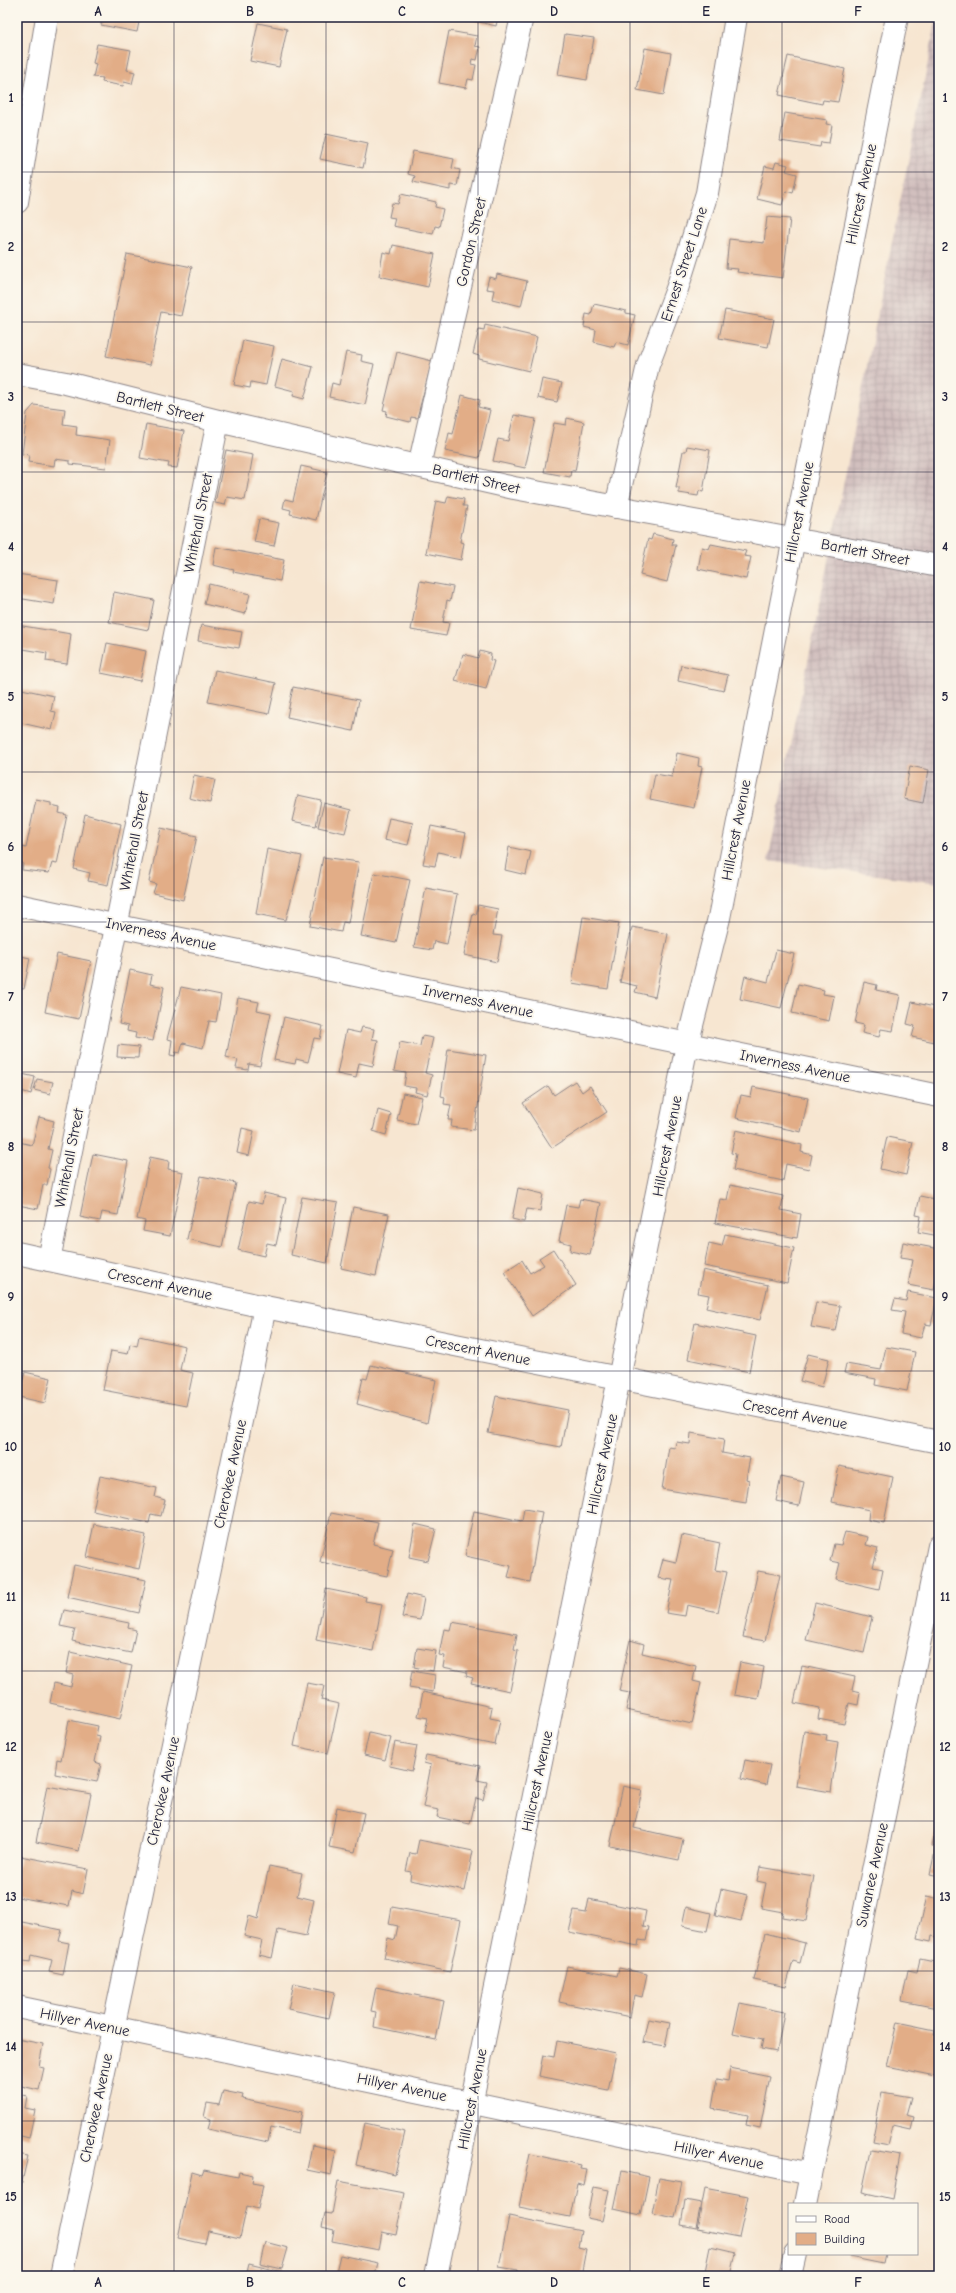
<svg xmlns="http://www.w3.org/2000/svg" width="956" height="2293" font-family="'Comic Neue',sans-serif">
<defs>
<pattern id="industrial-grid" width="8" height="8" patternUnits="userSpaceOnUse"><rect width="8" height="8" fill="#d1bfbe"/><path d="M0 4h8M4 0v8" fill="none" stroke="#b3a4a4"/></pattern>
</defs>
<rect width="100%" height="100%" fill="#fbf7ec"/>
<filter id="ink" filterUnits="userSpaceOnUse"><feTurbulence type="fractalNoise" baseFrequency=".025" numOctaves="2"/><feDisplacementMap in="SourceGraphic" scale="8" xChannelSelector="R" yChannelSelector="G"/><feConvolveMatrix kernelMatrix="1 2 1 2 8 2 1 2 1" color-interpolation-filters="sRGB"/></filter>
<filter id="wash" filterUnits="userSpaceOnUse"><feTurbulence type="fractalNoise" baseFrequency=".012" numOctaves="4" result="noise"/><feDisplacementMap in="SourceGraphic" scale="16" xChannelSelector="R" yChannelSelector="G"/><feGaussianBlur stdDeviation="0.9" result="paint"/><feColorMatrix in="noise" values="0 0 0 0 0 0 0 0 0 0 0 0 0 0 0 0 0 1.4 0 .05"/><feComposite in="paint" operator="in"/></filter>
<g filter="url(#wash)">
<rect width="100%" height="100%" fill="#f7e6d1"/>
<polygon fill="url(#industrial-grid)" points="937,17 939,17 939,883 768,861"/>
<g id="blocks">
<g fill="#e2ad87">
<polygon points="102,17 145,17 139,22 137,32 101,25"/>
<polygon points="458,17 498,17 496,26"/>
<polygon points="258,23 287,29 279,67 250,61"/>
<polygon points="449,31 477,36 475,46 480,47 477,60 472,59 471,64 476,65 473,80 468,79 466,88 439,83"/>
<polygon points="565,34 594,38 587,80 558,75"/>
<polygon points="97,44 131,50 127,70 135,72 132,84 124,82 123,86 102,82 103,78 93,77 96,64 93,63"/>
<polygon points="645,48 671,53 664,95 637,90"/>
<polygon points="788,56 845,69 838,102 823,100 822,104 779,95"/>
<polygon points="785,113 827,120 826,124 832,125 829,143 821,142 820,147 780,141"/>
<polygon points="326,134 368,143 363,168 320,159"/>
<polygon points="413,151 454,159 452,168 460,170 457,186 450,185 450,190 413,182 415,176 408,174"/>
<polygon points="776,162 788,165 786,171 797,174 793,193 786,191 782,205 757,199 765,166 774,168"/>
<polygon points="401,194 436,202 435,207 443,209 439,227 435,226 433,234 393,226 395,218 389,217 392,203 398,204"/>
<polygon points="767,217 790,219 783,278 737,272 738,269 726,268 729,239 764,243"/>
<polygon points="393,245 435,254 428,287 379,276 383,252 391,254"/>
<polygon points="127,254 192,267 181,316 161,312 150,365 106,356"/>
<polygon points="497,274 527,281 521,306 492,299 494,290 486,289 489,277 496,279"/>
<polygon points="594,304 626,311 626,313 635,315 628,345 616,342 614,347 594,342 596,330 584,327 586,314 591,315"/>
<polygon points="725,310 774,319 768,347 719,338"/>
<polygon points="485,325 537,337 529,371 479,359 479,356 473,354 479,329 484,330"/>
<polygon points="243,340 274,346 266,385 251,382 250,388 234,385"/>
<polygon points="346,352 362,355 361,361 374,364 365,405 329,397 332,383 339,385"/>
<polygon points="397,352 432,361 417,418 411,417 410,422 386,416 387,411 383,410"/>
<polygon points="282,359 313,367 304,399 293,396 294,391 275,386"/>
<polygon points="542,379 562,383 557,402 538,398"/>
<polygon points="462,395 480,400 478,407 490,410 479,458 445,451 449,433 453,434"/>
<polygon points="34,405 65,409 63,424 77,426 76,435 110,440 106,468 70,464 70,461 55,459 54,466 28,462 29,455 22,454 27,413"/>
<polygon points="514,415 536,419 525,468 493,461 498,439 508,441"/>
<polygon points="567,418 584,422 575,471 571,470 570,477 544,472 554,423 566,425"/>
<polygon points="146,424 184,431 177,468 168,467 169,463 140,458"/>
<polygon points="687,446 710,450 703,492 699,491 698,496 679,493 679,488 676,488 683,451 686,451"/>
<polygon points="226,450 253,455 245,500 227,497 225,505 215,503"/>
<polygon points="301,466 327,472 316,520 290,514 291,510 283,508 285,499 293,501"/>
<polygon points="448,496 464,499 463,506 467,506 460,542 464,543 461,560 426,553 436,501 446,503"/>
<polygon points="259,519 279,523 274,546 254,542"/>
<polygon points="653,534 673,539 672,545 676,545 667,582 640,575 648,539 651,540"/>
<polygon points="711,544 746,551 744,556 751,557 746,579 698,569 702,547 709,549"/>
<polygon points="216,547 284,560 280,581 233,572 234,570 213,565"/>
<polygon points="17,574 58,580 54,604 17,598"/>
<polygon points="420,581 453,587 450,601 447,600 443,622 449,623 446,636 411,630"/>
<polygon points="209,584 250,594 245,614 204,604"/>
<polygon points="114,592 154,600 148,630 109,622"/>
<polygon points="17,625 71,634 67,664 46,661 47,653 17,648"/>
<polygon points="201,625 242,632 239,648 198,641"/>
<polygon points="107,643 146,651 140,681 101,673"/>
<polygon points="480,651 491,654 490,660 494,661 486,689 455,681 463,654 478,658"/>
<polygon points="681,665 728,675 724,691 678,681"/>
<polygon points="215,670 276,683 269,714 208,702"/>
<polygon points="293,687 359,700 353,731 287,717"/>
<polygon points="17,688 54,696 51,711 56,712 52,730 17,722"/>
<polygon points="677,753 699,758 698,766 702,767 694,808 650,799 655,774 672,777"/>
<polygon points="910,766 929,770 923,803 904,799"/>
<polygon points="194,775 215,780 210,803 189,798"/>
<polygon points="298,795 321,800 316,826 292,821"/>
<polygon points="36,800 51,803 51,806 60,808 59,813 67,815 57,864 52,863 49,873 22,870 23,863 17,862 18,846 26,848"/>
<polygon points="324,803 351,810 345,833 318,827"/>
<polygon points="85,814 121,824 108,885 88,881 90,873 74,869"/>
<polygon points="389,818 413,823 408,845 384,840"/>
<polygon points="431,826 466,833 461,857 438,852 435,866 423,864"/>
<polygon points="161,828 197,836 183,900 153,893 156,884 149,882"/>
<polygon points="509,847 531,852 526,875 505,870"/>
<polygon points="267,849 302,856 286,920 256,914"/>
<polygon points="323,857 359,862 348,923 343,922 341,932 310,926"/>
<polygon points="374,873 410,880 396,943 361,936"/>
<polygon points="426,888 457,894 447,944 434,941 432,950 414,947"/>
<polygon points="478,905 498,909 493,935 502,936 497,962 464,955 473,914 476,915"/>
<polygon points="583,917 619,923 608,989 572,983"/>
<polygon points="632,927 668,934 655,997 635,992 637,986 620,982"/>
<polygon points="776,950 794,954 781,1008 740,999 745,976 768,982"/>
<polygon points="57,954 91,961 79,1019 45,1012"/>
<polygon points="17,955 30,958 24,989 17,988"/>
<polygon points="130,970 152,975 150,984 164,987 153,1041 135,1038 136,1033 127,1031 128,1026 119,1024"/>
<polygon points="864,982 877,985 876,990 900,995 893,1031 881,1029 879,1037 862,1033 864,1025 855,1023"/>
<polygon points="798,984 824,990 823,994 834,996 829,1021 792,1013"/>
<polygon points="181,987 221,995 216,1022 209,1021 203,1048 183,1043 180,1053 176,1052 175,1056 170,1055 172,1040 167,1039"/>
<polygon points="238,998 259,1002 257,1010 271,1013 260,1066 249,1064 248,1070 236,1068 238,1060 226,1057"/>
<polygon points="912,1002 939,1008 939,1043 912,1037 915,1026 907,1024"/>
<polygon points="284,1017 323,1026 320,1039 314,1038 308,1062 296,1059 295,1064 274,1060"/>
<polygon points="362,1027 374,1029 372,1039 378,1040 373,1066 359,1063 356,1078 337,1074 346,1030 360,1033"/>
<polygon points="422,1036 433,1038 425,1073 432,1075 427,1095 415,1092 416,1088 404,1086 406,1073 394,1071 400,1042 420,1046"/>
<polygon points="118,1045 139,1047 138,1058 117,1057"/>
<polygon points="448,1049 486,1055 474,1130 451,1127 452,1120 448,1120 451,1105 444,1104 445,1097 441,1096"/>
<polygon points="22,1074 35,1077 31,1094 18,1090"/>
<polygon points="37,1079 53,1082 50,1094 34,1090"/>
<polygon points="575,1081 582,1092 590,1086 607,1112 552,1148 523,1103 548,1086 554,1095"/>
<polygon points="753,1087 808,1098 801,1132 736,1118 741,1095 751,1097"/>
<polygon points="403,1093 422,1097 416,1124 397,1120"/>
<polygon points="378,1110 391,1114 386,1135 373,1131"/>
<polygon points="39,1117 54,1121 48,1149 52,1150 48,1168 50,1169 47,1185 43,1185 38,1209 18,1205 20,1198 17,1197 17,1151 19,1142 32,1145"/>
<polygon points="242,1128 254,1131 249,1156 237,1153"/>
<polygon points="736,1130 802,1145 801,1152 812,1155 809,1169 786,1164 783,1181 733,1170 736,1154 731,1153"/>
<polygon points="887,1137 913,1142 906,1175 880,1169"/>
<polygon points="93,1154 128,1161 118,1215 102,1212 100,1221 80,1217"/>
<polygon points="938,1155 939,1155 939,1182 933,1180"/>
<polygon points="150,1157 169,1161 168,1169 183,1172 170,1236 143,1231 145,1221 137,1219"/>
<polygon points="201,1176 236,1183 222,1247 187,1239"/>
<polygon points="730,1185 783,1196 781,1210 801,1214 797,1238 715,1223 720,1199 727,1200"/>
<polygon points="518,1188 543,1194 540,1211 527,1209 524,1222 512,1219"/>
<polygon points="264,1193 286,1198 276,1245 267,1243 264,1256 238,1250 249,1201 262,1204"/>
<polygon points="920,1196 939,1200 939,1236 918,1232 921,1216 916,1215"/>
<polygon points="302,1197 338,1203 327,1263 291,1255"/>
<polygon points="580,1199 601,1203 590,1255 570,1251 571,1244 559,1241 566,1205 578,1207"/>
<polygon points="353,1207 389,1214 376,1276 341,1268"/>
<polygon points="725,1234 794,1248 787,1283 704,1266 709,1243 722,1246"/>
<polygon points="903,1242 939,1249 939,1274 937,1273 934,1290 908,1285 913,1260 900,1258"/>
<polygon points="553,1249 576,1285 532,1316 504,1272 522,1260 530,1273 544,1265 539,1258"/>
<polygon points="703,1270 768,1285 760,1320 706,1308 709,1295 698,1293"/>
<polygon points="908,1292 937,1298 931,1325 925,1324 921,1338 901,1334 905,1312 892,1310 895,1299 906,1301"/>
<polygon points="816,1302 840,1306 835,1331 811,1327"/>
<polygon points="695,1323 756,1336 749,1372 688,1359"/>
<polygon points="139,1336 185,1346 180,1370 193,1373 186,1406 103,1390 111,1351 128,1354 130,1344 137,1346"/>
<polygon points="886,1347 915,1352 907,1391 875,1385 876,1379 844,1373 846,1364 881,1370"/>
<polygon points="808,1354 829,1359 822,1387 800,1381"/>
<polygon points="371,1365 436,1380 427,1423 357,1404 363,1378 367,1379"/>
<polygon points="25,1372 51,1378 45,1403 19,1397"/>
<polygon points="496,1396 568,1410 561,1447 488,1433"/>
<polygon points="691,1433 724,1439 722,1453 750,1458 746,1479 749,1480 746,1503 662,1489 669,1447 675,1448 676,1442 690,1444"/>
<polygon points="839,1466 893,1477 884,1523 868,1520 869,1510 832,1502"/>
<polygon points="100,1476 157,1488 155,1497 165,1500 161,1516 151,1514 149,1523 93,1511"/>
<polygon points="781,1477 804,1482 799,1506 776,1501"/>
<polygon points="524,1509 542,1512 530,1582 508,1577 511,1566 465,1556 474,1511 522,1521"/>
<polygon points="331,1513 378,1522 373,1544 393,1549 387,1576 320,1562"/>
<polygon points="94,1524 146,1535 139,1569 87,1557"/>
<polygon points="415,1524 436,1529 428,1561 409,1557"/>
<polygon points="845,1532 868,1537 866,1545 878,1548 873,1567 883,1569 879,1589 836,1579 840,1563 830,1561 834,1544 841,1545"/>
<polygon points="682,1535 720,1543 715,1570 727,1572 718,1612 687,1605 685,1616 666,1613 673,1580 658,1578 663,1559 676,1562"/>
<polygon points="74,1565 146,1580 139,1613 67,1597"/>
<polygon points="758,1571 780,1575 765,1641 743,1637"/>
<polygon points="326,1589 366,1597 365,1601 382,1604 373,1651 316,1640"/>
<polygon points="407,1594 424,1598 420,1620 402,1617"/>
<polygon points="815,1603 872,1617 864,1653 806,1640"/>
<polygon points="64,1610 129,1623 128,1628 136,1630 131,1653 72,1641 75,1629 60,1626"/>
<polygon points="452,1622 517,1634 514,1650 518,1651 510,1691 471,1683 473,1678 466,1676 467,1672 443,1667 445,1656 439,1655 444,1629 450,1630"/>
<polygon points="630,1640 644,1644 642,1653 696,1666 693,1681 701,1683 692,1724 626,1710 630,1693 619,1691"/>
<polygon points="417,1648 436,1651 433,1671 414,1667"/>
<polygon points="70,1652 132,1666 120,1719 50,1703 54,1683 71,1687 73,1675 66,1673"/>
<polygon points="740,1662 764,1667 758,1699 734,1695"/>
<polygon points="802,1666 855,1677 852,1690 860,1692 858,1705 849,1703 844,1724 818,1719 820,1708 794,1703"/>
<polygon points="412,1671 435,1675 433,1692 409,1688"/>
<polygon points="307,1683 324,1686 321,1700 339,1704 328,1753 294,1746"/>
<polygon points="423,1692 492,1707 490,1718 500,1720 495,1745 425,1731 428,1718 418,1716"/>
<polygon points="69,1720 98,1726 96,1736 100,1737 95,1762 101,1764 97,1782 55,1774 57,1759 61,1760"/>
<polygon points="804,1731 827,1735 826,1740 838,1742 831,1792 796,1786"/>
<polygon points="369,1733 391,1738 385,1760 364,1755"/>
<polygon points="395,1742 417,1746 412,1771 390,1766"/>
<polygon points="426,1755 480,1766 477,1780 487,1782 483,1800 476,1798 470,1824 437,1817 439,1810 423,1807 431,1765 424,1763"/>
<polygon points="745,1760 770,1765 766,1785 741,1779"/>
<polygon points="47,1786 91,1794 79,1851 36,1842"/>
<polygon points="623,1786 642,1790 634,1828 683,1839 679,1860 610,1846"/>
<polygon points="337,1807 364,1813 355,1852 329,1847"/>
<polygon points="936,1829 939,1829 939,1876 930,1874 936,1847 932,1846"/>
<polygon points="419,1840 473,1851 465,1891 410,1880 411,1872 406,1871 410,1853 416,1854"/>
<polygon points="20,1856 88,1869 83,1894 72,1891 69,1906 17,1897 17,1872"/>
<polygon points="269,1866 302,1873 297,1896 314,1900 306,1936 278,1930 272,1958 259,1955 262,1940 244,1936 249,1916 258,1919"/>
<polygon points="760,1867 814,1876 806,1921 782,1917 783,1912 761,1908 766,1883 757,1881"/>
<polygon points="721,1889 748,1895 741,1921 715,1915"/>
<polygon points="927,1896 939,1899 939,1930 937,1937 932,1936 931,1942 917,1939"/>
<polygon points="589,1899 646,1911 643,1926 649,1927 646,1941 639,1940 638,1946 569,1932 574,1911 586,1913"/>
<polygon points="392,1907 461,1920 450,1972 384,1958 388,1938 395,1940 398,1926 389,1924"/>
<polygon points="686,1907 711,1913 707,1931 682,1926"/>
<polygon points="17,1921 62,1930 59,1941 69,1943 63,1975 49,1972 52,1960 31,1955 30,1962 17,1960"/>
<polygon points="765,1933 805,1943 800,1963 793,1961 786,1987 754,1980"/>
<polygon points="920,1959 939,1963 937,2008 902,2001 908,1970 917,1972"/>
<polygon points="567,1966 617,1976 619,1968 647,1974 642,1997 634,1995 630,2017 559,2002"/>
<polygon points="294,1983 335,1992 329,2018 288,2009"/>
<polygon points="376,1987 444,2001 436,2040 374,2027 376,2012 371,2011"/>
<polygon points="740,2003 784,2012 777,2052 761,2049 763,2039 733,2033"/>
<polygon points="648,2019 670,2023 665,2046 643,2042"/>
<polygon points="897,2022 935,2030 934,2034 939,2035 936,2050 939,2050 936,2076 887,2066"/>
<polygon points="17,2039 43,2044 39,2067 44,2068 39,2090 17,2085"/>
<polygon points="557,2041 616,2053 608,2090 539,2076 543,2055 554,2057"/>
<polygon points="730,2068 770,2076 760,2128 746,2125 748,2115 712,2108 717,2079 728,2081"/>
<polygon points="223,2091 243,2095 242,2099 302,2112 298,2133 271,2127 268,2142 208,2129 211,2119 204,2117 207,2103 219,2105"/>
<polygon points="882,2092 911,2097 906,2115 914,2117 911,2129 893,2125 888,2145 872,2142"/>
<polygon points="17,2094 27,2096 25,2108 35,2110 29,2138 17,2135"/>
<polygon points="365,2123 405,2132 395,2174 356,2165"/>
<polygon points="312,2145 336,2150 331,2175 307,2170"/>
<polygon points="871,2150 900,2155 892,2199 862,2192"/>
<polygon points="17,2154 28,2156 18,2199 17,2199"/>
<polygon points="530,2154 581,2165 580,2169 587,2170 584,2185 577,2183 570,2217 519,2207"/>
<polygon points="204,2170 238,2177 239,2172 253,2175 252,2183 263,2185 258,2209 247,2206 240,2238 208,2231 205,2244 178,2238 192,2172 202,2175"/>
<polygon points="622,2171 649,2177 641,2215 614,2209"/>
<polygon points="659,2178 682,2182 675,2218 652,2213"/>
<polygon points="338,2181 404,2193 396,2235 382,2232 379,2250 332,2241 334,2230 322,2227 325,2213 332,2214"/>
<polygon points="593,2187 609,2190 602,2221 587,2218"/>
<polygon points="705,2188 748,2196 739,2237 697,2229"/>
<polygon points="685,2200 701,2203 696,2228 681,2225"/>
<polygon points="509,2216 581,2231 578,2247 586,2249 581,2276 549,2276 539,2274 538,2276 516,2276 518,2270 499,2267"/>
<polygon points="265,2242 288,2248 282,2269 260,2264"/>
<polygon points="710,2247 736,2253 731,2276 704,2276"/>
<polygon points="849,2254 885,2254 883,2264 849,2257"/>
<polygon points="340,2255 378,2263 375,2274 381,2276 335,2276"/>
<polygon points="249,2264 282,2272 281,2276 246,2276"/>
</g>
</g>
</g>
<g filter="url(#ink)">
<use href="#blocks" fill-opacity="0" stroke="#8c8486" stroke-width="1"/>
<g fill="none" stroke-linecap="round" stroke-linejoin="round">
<g stroke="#8c8486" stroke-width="24">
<g id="street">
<polyline points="17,374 66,383 218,421 514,488 939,566"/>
<polyline points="419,466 522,17"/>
<polyline points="616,507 648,365 677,289 707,193 736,17"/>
<polyline points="17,905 939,1096"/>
<polyline points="17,1253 265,1307 939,1442"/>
<polyline points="49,1260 218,421"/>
<polyline points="17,2007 811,2174"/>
<polyline points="805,2204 939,1546"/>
<polyline points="61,2276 265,1307"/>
<polyline points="790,2276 795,2254"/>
</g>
</g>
<g stroke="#8c8486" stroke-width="24">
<g id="secondary">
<polyline points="17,202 47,17"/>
<polyline points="436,2276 687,1045 719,918 897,17"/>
</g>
</g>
<use href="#street" stroke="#fff" stroke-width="22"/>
<use href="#secondary" stroke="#fff" stroke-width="22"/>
</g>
</g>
<path fill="none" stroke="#22223b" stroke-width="1" stroke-opacity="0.55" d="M174,17V2276M326,17V2276M478,17V2276M630,17V2276M782,17V2276M17,172H939M17,322H939M17,472H939M17,622H939M17,772H939M17,922H939M17,1072H939M17,1221H939M17,1371H939M17,1521H939M17,1671H939M17,1821H939M17,1971H939M17,2121H939"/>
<g text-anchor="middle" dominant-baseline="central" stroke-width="4" stroke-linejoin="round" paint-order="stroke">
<g font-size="15" fill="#22223b" stroke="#fbf7ec">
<text transform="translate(861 194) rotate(-78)">Hillcrest Avenue</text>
<text transform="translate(471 242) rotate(-77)">Gordon Street</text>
<text transform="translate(684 264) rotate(-72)">Ernest Street Lane</text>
<text transform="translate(160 407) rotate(14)">Bartlett Street</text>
<text transform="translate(476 479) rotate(13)">Bartlett Street</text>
<text transform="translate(799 512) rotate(-79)">Hillcrest Avenue</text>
<text transform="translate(198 523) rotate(-79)">Whitehall Street</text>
<text transform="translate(865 552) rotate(11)">Bartlett Street</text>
<text transform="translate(736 830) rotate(-79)">Hillcrest Avenue</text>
<text transform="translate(134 841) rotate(-79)">Whitehall Street</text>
<text transform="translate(161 934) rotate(12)">Inverness Avenue</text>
<text transform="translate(478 1001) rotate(12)">Inverness Avenue</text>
<text transform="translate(795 1066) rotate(12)">Inverness Avenue</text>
<text transform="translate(667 1146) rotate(-79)">Hillcrest Avenue</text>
<text transform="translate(69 1158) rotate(-79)">Whitehall Street</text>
<text transform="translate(160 1284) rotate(12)">Crescent Avenue</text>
<text transform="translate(478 1350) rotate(11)">Crescent Avenue</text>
<text transform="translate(795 1414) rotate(11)">Crescent Avenue</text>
<text transform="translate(602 1464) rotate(-78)">Hillcrest Avenue</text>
<text transform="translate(230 1474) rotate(-78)">Cherokee Avenue</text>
<text transform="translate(537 1781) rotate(-78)">Hillcrest Avenue</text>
<text transform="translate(163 1791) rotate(-78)">Cherokee Avenue</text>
<text transform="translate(872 1875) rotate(-78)">Suwanee Avenue</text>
<text transform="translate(85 2022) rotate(12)">Hillyer Avenue</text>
<text transform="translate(402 2087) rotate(12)">Hillyer Avenue</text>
<text transform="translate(472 2099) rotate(-79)">Hillcrest Avenue</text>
<text transform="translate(96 2108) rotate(-78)">Cherokee Avenue</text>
<text transform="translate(719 2155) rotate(12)">Hillyer Avenue</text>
</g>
</g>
<rect width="956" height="2293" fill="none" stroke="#fbf7ec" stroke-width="44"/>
<rect x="788" y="2203" width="130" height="52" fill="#fbf7ec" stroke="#a4a2a5"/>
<rect x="796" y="2216" width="20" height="6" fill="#ffffff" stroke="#a4a2a5"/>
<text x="824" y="2223" font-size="12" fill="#22223b">Road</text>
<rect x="796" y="2233" width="20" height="12" fill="#e2ad87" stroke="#a4a2a5"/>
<text x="824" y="2243" font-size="12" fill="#22223b">Building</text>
<rect x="22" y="22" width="912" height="2249" fill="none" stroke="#22223b" stroke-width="1.5"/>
<g font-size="13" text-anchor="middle" font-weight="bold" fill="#22223b">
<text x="98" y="16">A</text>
<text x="250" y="16">B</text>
<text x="402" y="16">C</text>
<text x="554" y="16">D</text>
<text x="706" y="16">E</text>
<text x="858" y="16">F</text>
<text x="11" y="102">1</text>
<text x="945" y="102">1</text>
<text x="11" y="251">2</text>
<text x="945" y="251">2</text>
<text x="11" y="401">3</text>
<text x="945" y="401">3</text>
<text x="11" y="551">4</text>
<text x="945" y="551">4</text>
<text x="11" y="701">5</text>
<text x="945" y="701">5</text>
<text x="11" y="851">6</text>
<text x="945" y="851">6</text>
<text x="11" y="1001">7</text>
<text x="945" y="1001">7</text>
<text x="11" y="1151">8</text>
<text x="945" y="1151">8</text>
<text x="11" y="1301">9</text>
<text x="945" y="1301">9</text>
<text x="11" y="1451">10</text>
<text x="945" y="1451">10</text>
<text x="11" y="1601">11</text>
<text x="945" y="1601">11</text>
<text x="11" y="1751">12</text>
<text x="945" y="1751">12</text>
<text x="11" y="1901">13</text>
<text x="945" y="1901">13</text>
<text x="11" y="2051">14</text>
<text x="945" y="2051">14</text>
<text x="11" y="2201">15</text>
<text x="945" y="2201">15</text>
<text x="98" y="2287">A</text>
<text x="250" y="2287">B</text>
<text x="402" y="2287">C</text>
<text x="554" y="2287">D</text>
<text x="706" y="2287">E</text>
<text x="858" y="2287">F</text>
</g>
</svg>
